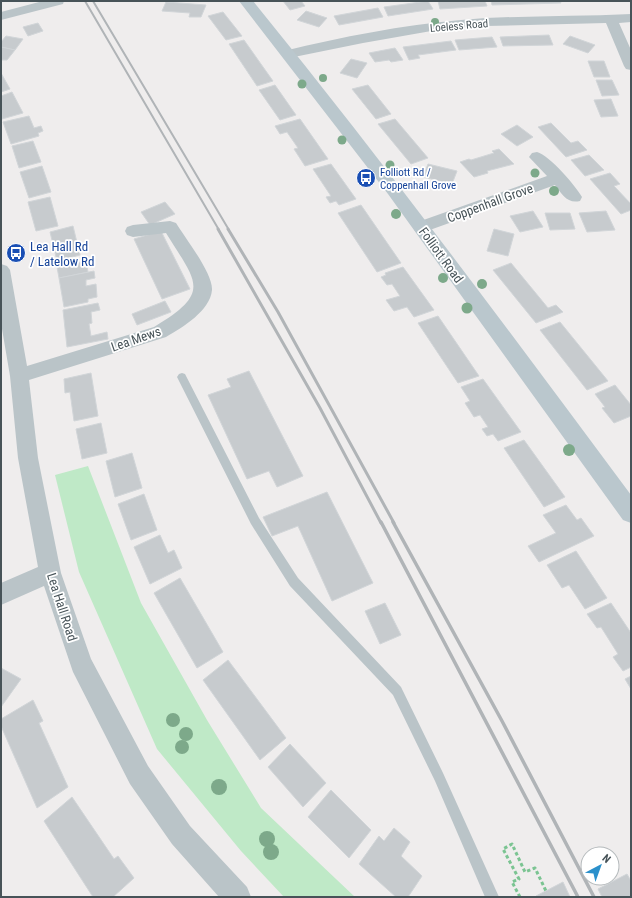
<svg xmlns="http://www.w3.org/2000/svg" width="632" height="898" font-family="'Roboto Condensed',sans-serif">
<rect width="100%" height="100%" fill="#efeded"/>
<polygon fill="#bfe9c7" points="88,466 141,603 207,720 261,808 355,897 284,897 241,851 157,749 79,572 55,475"/>
<g fill="#c7cbce" stroke="#d1d5d8">
<polygon points="283,1 301,1 305,6 290,10"/>
<polygon points="428,1 433,9 388,16 384,7"/>
<polygon points="438,1 485,1 487,6 440,9"/>
<polygon points="491,1 560,1 561,3 492,5"/>
<polygon points="166,2 206,5 201,17 189,17 190,13 162,11"/>
<polygon points="378,8 383,17 339,25 334,16"/>
<polygon points="306,11 327,18 319,27 297,20"/>
<polygon points="223,12 242,36 226,40 208,16"/>
<polygon points="38,23 43,31 28,36 23,27"/>
<polygon points="549,35 553,45 503,46 500,37"/>
<polygon points="6,36 23,39 15,50 1,47 1,42"/>
<polygon points="570,36 595,45 588,53 563,44"/>
<polygon points="492,37 497,47 459,50 455,40"/>
<polygon points="244,40 273,81 257,86 229,44"/>
<polygon points="451,41 456,50 418,55 420,58 409,60 403,47"/>
<polygon points="1,47 15,50 7,60 1,60"/>
<polygon points="395,48 403,60 391,62 389,60 375,62 369,53"/>
<polygon points="351,59 367,63 357,78 340,73"/>
<polygon points="588,61 604,61 610,77 594,77"/>
<polygon points="1,73 10,89 1,92"/>
<polygon points="596,80 612,80 619,95 602,96"/>
<polygon points="275,85 296,115 280,120 259,90"/>
<polygon points="368,85 391,114 376,119 352,89"/>
<polygon points="12,92 23,113 2,119 1,96"/>
<polygon points="611,99 618,116 601,117 594,100"/>
<polygon points="29,116 34,128 41,126 43,131 38,133 39,136 11,144 3,122"/>
<polygon points="300,119 328,159 305,166 294,149 298,148 287,132 280,134 275,126"/>
<polygon points="395,119 428,158 411,164 378,124"/>
<polygon points="551,123 571,143 578,141 587,150 566,157 538,127"/>
<polygon points="517,125 533,137 517,146 501,134"/>
<polygon points="33,141 41,162 19,168 12,146"/>
<polygon points="499,149 514,164 487,171 488,173 474,177 460,162 469,159 471,160 494,153 492,151"/>
<polygon points="589,155 604,170 585,176 571,160"/>
<polygon points="331,164 356,199 339,205 336,201 330,203 326,197 331,196 313,169"/>
<polygon points="428,164 457,171 452,184 423,177"/>
<polygon points="42,166 51,192 29,198 20,172"/>
<polygon points="610,173 620,184 614,186 631,204 631,210 621,214 590,179"/>
<polygon points="50,197 58,226 36,231 28,202"/>
<polygon points="165,202 175,214 150,225 141,212"/>
<polygon points="361,205 401,263 377,272 338,213"/>
<polygon points="533,211 543,227 520,232 510,216"/>
<polygon points="606,211 615,230 587,232 579,213"/>
<polygon points="545,213 570,213 575,229 550,230"/>
<polygon points="73,226 80,255 57,261 50,232"/>
<polygon points="494,229 514,234 508,256 487,251"/>
<polygon points="161,231 190,289 162,299 134,239"/>
<polygon points="86,261 88,272 59,278 57,267"/>
<polygon points="511,263 548,308 556,305 563,312 536,323 493,270"/>
<polygon points="403,267 434,310 414,317 407,307 394,311 386,300 400,296 392,284 387,285 381,277 386,275 385,273"/>
<polygon points="94,271 95,278 86,280 86,286 96,284 97,297 88,299 88,302 64,307 59,278"/>
<polygon points="165,301 171,312 137,325 132,314"/>
<polygon points="98,303 100,310 91,312 92,323 89,324 91,336 107,332 108,339 67,347 63,310"/>
<polygon points="438,316 479,376 458,383 418,323"/>
<polygon points="560,322 608,381 587,390 540,330"/>
<polygon points="249,371 303,476 277,487 269,471 247,479 208,395 231,387 227,379"/>
<polygon points="91,373 98,416 74,421 70,392 65,393 64,379"/>
<polygon points="483,379 521,432 498,441 493,434 487,436 482,429 488,427 480,415 474,417 465,403 470,401 461,387"/>
<polygon points="615,385 631,405 631,416 614,423 602,408 605,407 595,394"/>
<polygon points="101,423 107,453 82,459 76,429"/>
<polygon points="524,440 565,497 544,507 504,448"/>
<polygon points="132,453 142,488 115,497 106,461"/>
<polygon points="327,492 373,583 332,601 298,526 272,536 263,517"/>
<polygon points="144,494 157,530 131,540 118,504"/>
<polygon points="566,505 577,520 581,518 594,536 539,562 528,546 556,533 543,515"/>
<polygon points="160,535 168,553 174,550 182,568 150,584 134,547"/>
<polygon points="576,551 607,598 585,609 569,585 562,588 547,565"/>
<polygon points="180,578 223,652 197,668 154,593"/>
<polygon points="385,603 401,635 380,644 365,611"/>
<polygon points="611,603 631,633 631,667 623,671 613,657 618,654 601,627 597,628 587,614"/>
<polygon points="228,660 286,738 260,760 203,680"/>
<polygon points="1,668 21,679 1,707"/>
<polygon points="631,676 631,689 625,679"/>
<polygon points="33,700 43,721 39,723 68,787 37,808 1,726 1,719"/>
<polygon points="290,744 326,783 303,807 268,767"/>
<polygon points="331,790 371,830 349,858 308,817"/>
<polygon points="72,797 114,859 118,856 134,878 113,897 93,897 44,821"/>
<polygon points="394,828 410,842 401,856 422,876 408,897 396,897 359,864 379,836 384,841"/>
<polygon points="627,874 631,881 631,897 602,897 598,889"/>
<polygon points="563,882 570,897 537,897 536,896"/>
</g>
<g fill="none" stroke-linecap="round" stroke-linejoin="round">
<polyline stroke="#7bc492" stroke-width="3" stroke-dasharray="3.5 2.5" stroke-linecap="butt" points="520,897 512,882 519,879 503,849 512,844 525,872 535,868 546,891"/>
<polygon fill="#bac4c8" fill-rule="evenodd" points="182,373 185,374 259,518 298,578 401,687 443,773 499,897 485,897 435,781 393,695 290,586 251,524 177,377 179,374"/>
<g fill="#bac4c8" fill-rule="evenodd">
<polygon points="43,1 64,1 63,4 1,20 1,12"/>
<path d="M631,14V22L619,23L631,50V70L626,69L624,66L606,23L486,26L437,30L363,43L289,58L284,57L282,54L284,51C342,37 402,25 461,20C517,15 574,17 631,14Z"/>
<path d="M537,152C550,156 575,185 582,197L580,201C567,204 562,194 555,185L427,231L421,233L415,231L413,227L415,223L547,176L529,157L532,153Z"/>
<path d="M170,221L176,223C185,238 213,273 212,290C210,311 183,327 166,337L29,380L38,458L61,573L91,659L148,766L190,826L247,887L251,897H219L172,844L130,784L73,672L44,586L1,605V583L38,567L18,458L10,376L1,323V264L7,266L10,270L27,366L154,327C213,292 196,282 166,233L133,237L127,235L125,231L127,227L133,225Z"/>
</g>
<path fill="#bac7cd" fill-rule="evenodd" d="M239,1H253C384,162 507,328 631,495V523L623,520L388,194Z"/>
<g stroke="#b0b4b7" stroke-width="2">
<polyline points="85,1 219,230"/>
<polyline points="93,1 229,230"/>
</g>
<g stroke="#b0b4b7" stroke-width="3">
<polyline points="218,229 320,408 381,523"/>
<polyline points="228,229 278,312 394,523"/>
</g>
<g stroke="#b0b4b7" stroke-width="3.5">
<polyline points="381,522 578,897"/>
<polyline points="393,522 502,721 594,897"/>
</g>
</g>
<g fill="#7da98a">
<circle cx="435" cy="22" r="4"/>
<circle cx="323" cy="78" r="4"/>
<circle cx="302" cy="84" r="4.5"/>
<circle cx="342" cy="140" r="4.5"/>
<circle cx="390" cy="165" r="4.5"/>
<circle cx="535" cy="173" r="4.5"/>
<circle cx="554" cy="191" r="5"/>
<circle cx="396" cy="214" r="5"/>
<circle cx="443" cy="278" r="5"/>
<circle cx="482" cy="284" r="5"/>
<circle cx="467" cy="308" r="5.5"/>
<circle cx="569" cy="450" r="6"/>
<circle cx="173" cy="720" r="7"/>
<circle cx="186" cy="734" r="7"/>
<circle cx="182" cy="747" r="7"/>
<circle cx="219" cy="787" r="8"/>
<circle cx="267" cy="839" r="8"/>
<circle cx="271" cy="852" r="8"/>
</g>
<defs>
<g id="bus-disc" transform="scale(1)"><circle r="9.5" fill="#1a4fb4" stroke="#fff"/><path d="M-5-6H5V4H4V6H2V4H-2V6H-4V4H-5ZM-3.5-4V0h7V-4ZM-3.5 1.2v1.5H-2V1.2ZM2 1.2v1.5H3.5V1.2Z" fill="#fff"/></g>
</defs>
<g fill-rule="evenodd">
<use href="#bus-disc" x="366" y="178"/>
<use href="#bus-disc" x="16" y="253"/>
</g>
<g text-anchor="middle" dominant-baseline="central" stroke-width="3.5" stroke-linejoin="round" paint-order="stroke">
<g font-size="11" fill="#475358" stroke="#fff">
<text transform="translate(459 26) rotate(-5)">Loeless Road</text>
</g>
<g font-size="11" fill="#164399" stroke="#fff" text-anchor="start">
<text x="380" y="172">Folliott Rd /<tspan x="380" dy="13">Coppenhall Grove</tspan></text>
</g>
<g font-size="13" fill="#475358" stroke="#fff">
<text transform="translate(490 203) rotate(-20)">Coppenhall Grove</text>
<text transform="translate(441 255) rotate(54)">Folliott Road</text>
<text transform="translate(136 339) rotate(-19)">Lea Mews</text>
<text transform="translate(62 607) rotate(72)">Lea Hall Road</text>
</g>
<g font-size="13" fill="#164399" stroke="#fff" text-anchor="start">
<text x="30" y="246">Lea Hall Rd<tspan x="30" dy="15">/ Latelow Rd</tspan></text>
</g>
</g>
<rect width="632" height="898" fill="none" stroke="#475358" stroke-width="4"/>
<g transform="translate(600 866) rotate(41)"><circle r="19" fill="#ffffff" stroke="#b5babc"/>
<path d="M0-3L7 15L0 10L-7 15Z" fill="#2b90cb"/>
<text y="-6" font-size="11" font-weight="bold" text-anchor="middle" fill="#475358">N</text>
</g>
</svg>
